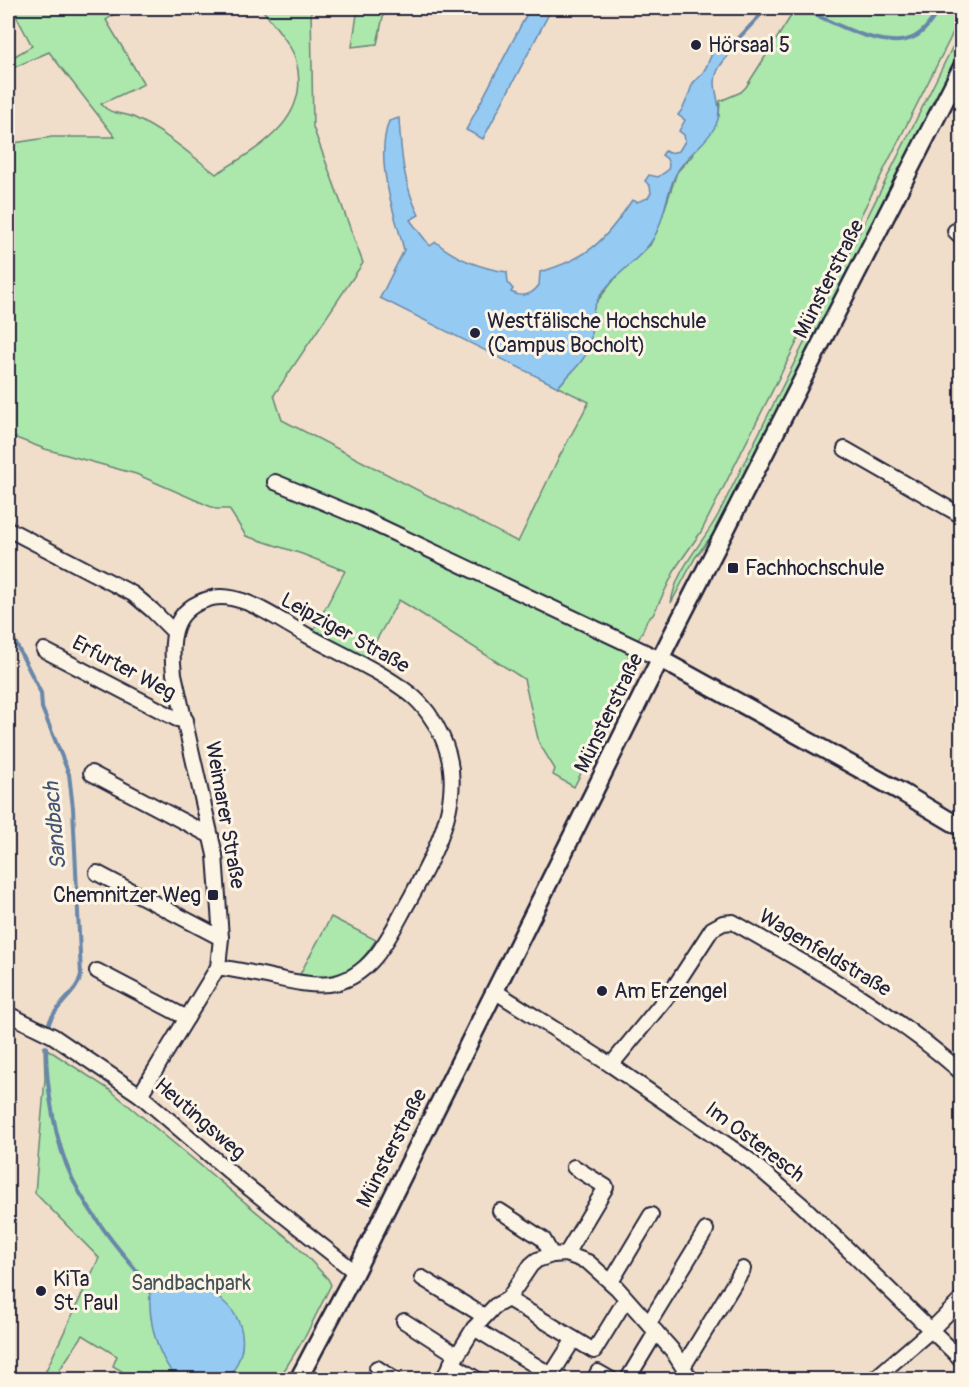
<svg xmlns="http://www.w3.org/2000/svg" width="969" height="1387" font-family="Pangolin,sans-serif">
<rect width="100%" height="100%" fill="#f1deca"/>
<filter id="ink" filterUnits="userSpaceOnUse"><feTurbulence type="fractalNoise" baseFrequency=".0167" numOctaves="2"/><feDisplacementMap in="SourceGraphic" scale="12" xChannelSelector="R" yChannelSelector="G"/><feConvolveMatrix kernelMatrix="1 2 1 2 8 2 1 2 1" color-interpolation-filters="sRGB"/></filter>
<g filter="url(#ink)">
<g fill="#ace7ac" stroke="#678474" stroke-width="1.5">
<path d="M12,8H124L106,20L144,84L101,104C112,116 122,112 135,118C165,132 190,154 216,174C258,148 312,120 296,61C293,46 270,20 261,8H311L313,127L363,263L274,395L282,420L518,542L558,459L589,402L558,387L579,363L590,345V322L595,304L617,276L650,245L658,229L677,172L691,157L719,116L720,101L741,92L746,87L796,8H961V13L950,39L701,532L677,566L653,615L647,620L642,633L623,666L625,687L574,787L553,775L555,769L539,743L524,679L409,606L399,600L365,660L312,633L345,571L302,554L246,536L229,509H216L136,474L45,449L8,435V144L52,137H115L49,52L8,70V60L32,46Z"/>
<polygon points="358,8 385,8 377,44 352,47"/>
<path d="M961,30V50L722,522L695,558L671,603C676,568 702,545 718,515Z"/>
<path d="M331,917L376,940C368,953 349,977 334,979C324,980 310,976 300,974Z"/>
<polygon points="44,1047 110,1090 294,1243 328,1279 331,1285 306,1335 279,1379 135,1379 113,1366 117,1356 83,1335 60,1369 58,1379 42,1379 99,1258 35,1193 45,1079"/>
</g>
<g fill="#95caf3" stroke="#6787a9" stroke-width="1.5">
<polygon points="530,8 552,8 483,139 466,130"/>
<path d="M728,37L740,44C732,52 721,61 717,72C710,89 725,106 716,125C707,144 685,155 676,174C664,197 665,226 648,246C632,266 608,279 596,303C589,316 593,330 590,343C588,359 568,375 558,387L380,298L404,250C394,210 374,162 389,121L399,118C401,152 403,184 419,215L410,220L430,246L436,242C457,260 480,268 507,272L508,283L513,289L511,292C522,298 532,295 539,285L540,272C589,258 605,241 632,200L637,202L648,198L651,193L650,186L645,181L649,175L658,177L668,170L669,165L667,159L662,155L665,151L669,153L679,151L685,141L684,135L679,131L685,120L678,115C686,106 688,96 692,85C694,80 698,79 701,75C712,62 710,44 728,37Z"/>
<path d="M166,1285C178,1286 191,1285 203,1290C244,1306 255,1346 227,1379H177C156,1354 148,1321 150,1289Z"/>
</g>
<g fill="none" stroke-linecap="round" stroke-linejoin="round">
<g stroke="#6787a9" stroke-width="4">
<path d="M803,9C831,21 882,51 912,38C925,33 933,18 940,8"/>
<polyline points="736,41 767,8"/>
<path d="M8,628L41,693L42,708L69,774L73,808L81,975C77,994 56,1004 49,1023"/>
<path d="M46,1047C46,1086 55,1142 72,1178C92,1219 123,1255 153,1290"/>
</g>
<g stroke="#22223b" stroke-width="18">
<g id="minor">
<polyline points="955,231 962,238"/>
<polyline points="845,449 962,516"/>
<polyline points="275,482 364,519 660,659"/>
<polyline points="8,529 133,594 152,610 173,631"/>
<polyline points="44,650 177,719 186,720"/>
<polyline points="91,773 211,836"/>
<polyline points="97,873 221,938"/>
<polyline points="97,971 187,1018"/>
<polyline points="496,992 611,1065 749,1160 802,1205 962,1360"/>
<polyline points="8,1014 53,1036 140,1095 239,1180 355,1272"/>
<path d="M611,1065L671,992L712,929L723,923L733,922C812,967 894,1012 962,1073"/>
<path d="M140,1095L218,967L221,938L215,855L174,674C170,640 171,608 212,598C241,591 278,620 303,633C338,653 378,669 410,694C423,704 435,721 442,737C468,793 437,849 410,899C399,918 389,940 375,957C344,994 313,986 271,977C254,973 236,970 218,967"/>
<polyline points="500,1211 543,1239 552,1255"/>
<polyline points="566,1254 606,1187 574,1167"/>
<polyline points="422,1278 484,1316"/>
<polyline points="611,1282 651,1215"/>
<polyline points="508,1299 594,1351 626,1299"/>
<polyline points="404,1321 457,1355"/>
<polyline points="649,1323 706,1230"/>
<polyline points="474,1328 551,1375"/>
<polyline points="451,1363 478,1380"/>
<polyline points="683,1367 743,1269"/>
<polyline points="377,1368 395,1380"/>
<polyline points="442,1380 474,1328 495,1306 508,1299 531,1265 537,1260 552,1255 566,1254 588,1262 617,1288 672,1350 691,1380"/>
<polyline points="548,1380 574,1339"/>
<polyline points="594,1380 598,1372 612,1380"/>
<polyline points="627,1380 656,1332"/>
<polyline points="873,1380 930,1331 962,1299"/>
</g>
</g>
<g stroke="#22223b" stroke-width="21">
<g id="major">
<polyline points="660,659 903,793 962,828"/>
<polyline points="298,1380 355,1272 673,633 962,67"/>
</g>
</g>
<use href="#minor" stroke="#fcf5e5" stroke-width="14"/>
<use href="#major" stroke="#fcf5e5" stroke-width="16"/>
</g>
</g>
<g fill="#22223b" stroke="#fcf5e5" stroke-width="2">
<circle cx="696" cy="45" r="6"/>
<circle cx="475" cy="333" r="6"/>
<rect x="727" y="562" width="12" height="12" rx="3"/>
<rect x="207" y="889" width="12" height="12" rx="3"/>
<circle cx="602" cy="991" r="6"/>
<circle cx="41" cy="1291" r="6"/>
</g>
<g text-anchor="middle" dominant-baseline="central" stroke-width="6" stroke-linejoin="round" paint-order="stroke">
<g font-size="21" fill="#22223b" stroke="#fcf5e5" text-anchor="start">
<text x="708" y="45">Hörsaal 5</text>
<text x="487" y="321">Westfälische Hochschule<tspan x="487" dy="24">(Campus Bocholt)</tspan></text>
<text x="745" y="568">Fachhochschule</text>
<text x="201" y="895" text-anchor="end">Chemnitzer Weg</text>
<text x="614" y="991">Am Erzengel</text>
<text x="53" y="1279">KiTa<tspan x="53" dy="24">St. Paul</tspan></text>
</g>
<g font-size="21" fill="#22223b" stroke="#fcf5e5">
<text transform="translate(829 279) rotate(-63)">Münsterstraße</text>
<text transform="translate(345 633) rotate(29)">Leipziger Straße</text>
<text transform="translate(124 668) rotate(28)">Erfurter Weg</text>
<text transform="translate(609 713) rotate(-64)">Münsterstraße</text>
<text transform="translate(225 815) rotate(80)">Weimarer Straße</text>
<text transform="translate(825 953) rotate(31)">Wagenfeldstraße</text>
<text transform="translate(200 1119) rotate(41)">Heutingsweg</text>
<text transform="translate(755 1142) rotate(37)">Im Osteresch</text>
<text transform="translate(392 1148) rotate(-63)">Münsterstraße</text>
</g>
<g font-size="21" fill="#445357" stroke="#fcf5e5">
<text x="191" y="1283">Sandbachpark</text>
</g>
<g font-size="22" font-style="italic" fill="#445472" stroke="#fcf5e5">
<text transform="translate(55 826) rotate(-95)">Sandbach</text>
</g>
</g>
<rect width="969" height="1387" fill="none" stroke="#fcf5e5" stroke-width="30"/>
<rect x="15" y="15" width="939" height="1357" fill="none" stroke="#22223b" stroke-width="2" filter="url(#ink)"/>
</svg>
